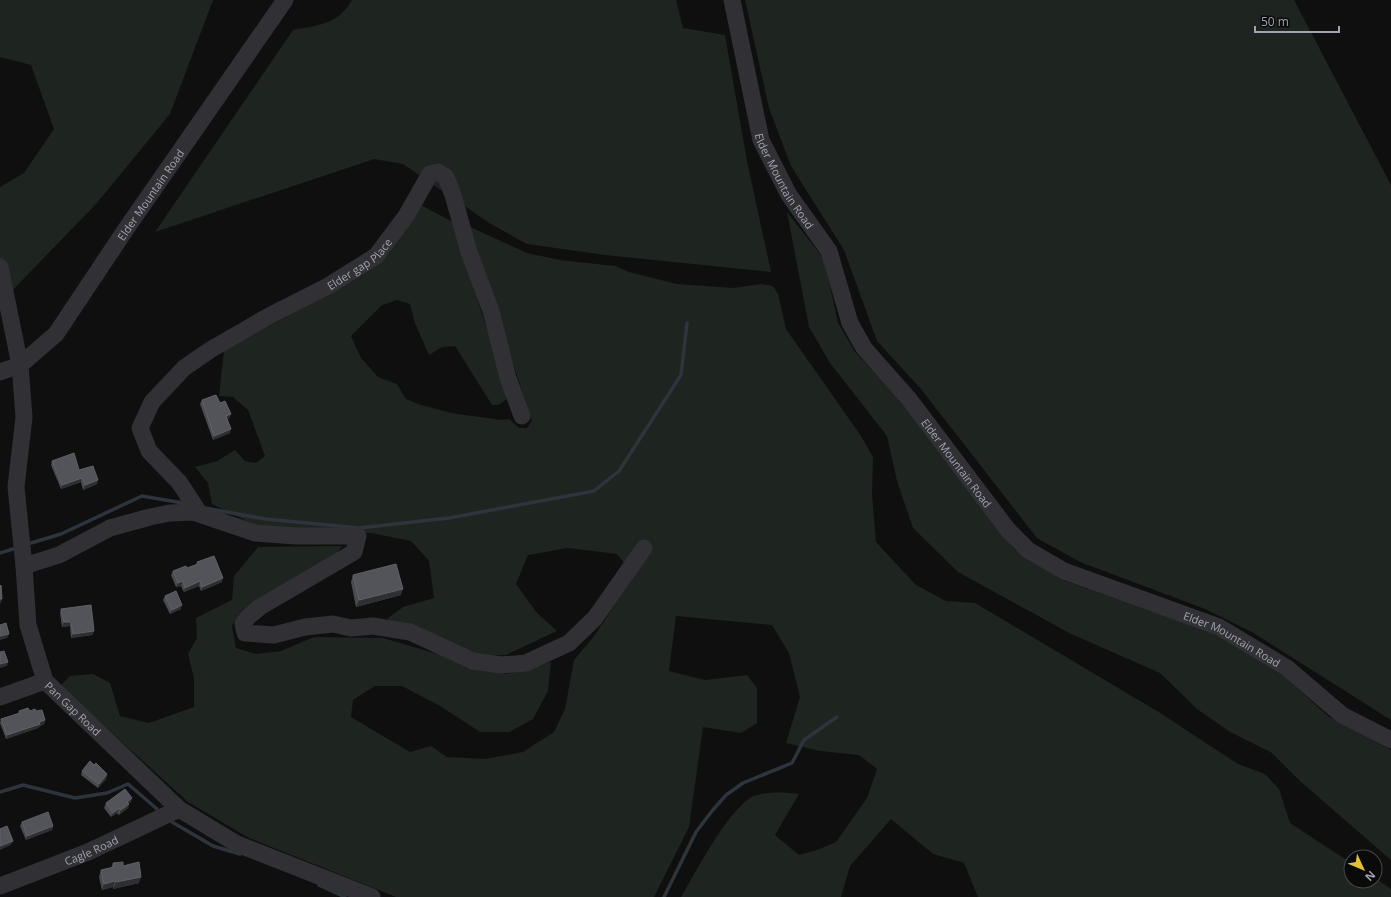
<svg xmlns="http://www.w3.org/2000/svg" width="1391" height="897" font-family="'Open Sans',sans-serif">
<rect width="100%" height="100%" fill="#0f0f10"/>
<g fill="#1e241f">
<polygon points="0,0 213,0 170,114 96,204 4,299 0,294 0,187 24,173 54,129 31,65 0,57"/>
<path d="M352,0H676L683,28L725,35L747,161L771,272L605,255L527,244L491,224L403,164L374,159L155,232L293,30C318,25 338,25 352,0Z"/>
<polygon points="745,0 1294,0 1391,185 1391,720 1252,632 1205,609 1080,562 1037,538 921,389 877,341 844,250 791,166 769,108"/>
<path d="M421,205L453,222L506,390L507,399L498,405H492L455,346L442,347L429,355L415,323L410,304L397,300L382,305L351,336L361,358L378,377L397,384L406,399L421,405L451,413L501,420L509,419L519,428H527L532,421L468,226L527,253L560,260L615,266L629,272L677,284L734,288L761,284L773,286L778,294L786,329L861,436L873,457L872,494L876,542L916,585L946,601L975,603L1162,714L1238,764L1265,774L1279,789L1290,823L1351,863V881H1375V878L1391,889V897H978L964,863L933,854L891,819L850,866L841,897H681C697,870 725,815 750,798C760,791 787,792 799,794L775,835L799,855L817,850L836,842L867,798L877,769L859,755L820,751L786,743L800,697L789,653L772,625L676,616L669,671L705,680L747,675L757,688V723L741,733L703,727L689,827L654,897H396L249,838L188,802L60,686L70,676L93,674L110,683L120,716L149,723L194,707V678L188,654L197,638L196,618L232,600L234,576L258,547L342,546L336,554L242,610L232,626L236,648L256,654L281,651L314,637L383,638L506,674L551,662L548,691L533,719L509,732H480L440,706L402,686H375L353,700L351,717L410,752L431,746L447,757L485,759L523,752L554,732L565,709L574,660L595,635L634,575L617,554L568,548L528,555L516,584L537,613L557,631L506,655L478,656L417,628L387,619L403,607L434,598L429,561L411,541L371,533L265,530L212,504L208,483L195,467L217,461L235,450L245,461L256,463L265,456L248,410L233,397L219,396L224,350L334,291Z"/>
<polygon points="787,212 824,259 838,323 855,352 894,393 1014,549 1063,580 1215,634 1285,677 1329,717 1391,750 1391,860 1301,782 1272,753 1230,732 1197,709 1160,673 1071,634 958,572 913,528 897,481 887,436 830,363 809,327"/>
</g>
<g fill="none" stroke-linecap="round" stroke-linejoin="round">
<g stroke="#2e343c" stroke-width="3.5">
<polyline points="205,508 265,519 359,528 449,518 594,491 619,471 681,375 687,323"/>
<polyline points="31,543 61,534 142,496 183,503"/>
<polyline points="0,553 13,549"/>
<polyline points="0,792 23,785 75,798 107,793 128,784 157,809"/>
<polyline points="172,822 213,846 240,854"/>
<polyline points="319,885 345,897"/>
<polyline points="664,897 696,832 712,811 726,795 743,783 792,763 804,740 837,717"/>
</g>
<g stroke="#303035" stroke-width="17">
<path id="s1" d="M732,0L761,140L789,195L829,251L850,323L864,348L909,399L1008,530L1028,550L1064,571L1219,627L1287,668L1342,715L1391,740"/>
<path id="s2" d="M0,267L20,365L24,417L16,487L24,566L28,625L45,681L179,809L237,844L372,897"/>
<path id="s3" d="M0,372L20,365L56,334L126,229L285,0"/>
<path id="s4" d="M200,514L179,482L149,451L140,428L152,402L184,368L210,350L269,316L328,286L376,256L406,216L430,174L438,172L446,177L453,195L469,252L491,311L508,378L522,416"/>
<polyline points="24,566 59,555 110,528 150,517 170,513 193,512 255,533 296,536 358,536 354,552 260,607 248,617 243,624 245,633 274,635 305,627 333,624 351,628 373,626 410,632 473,661 501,665 526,663 569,643 595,618 644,548"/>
<polyline points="0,697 45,681"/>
<path id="s5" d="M0,886L88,852L179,809"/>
</g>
</g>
<g fill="#4a4b4f">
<polygon points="202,400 220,403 231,414 229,418 227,419 230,433 213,440 200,404"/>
<polygon points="52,461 79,470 97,484 83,490 81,482 61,489 51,465"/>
<polygon points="197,562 222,582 201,591 199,586 184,592 181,586 176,587 171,575 173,571 187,568 196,565"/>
<polygon points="353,575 401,595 356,607 351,582"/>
<polygon points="165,596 181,609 170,614 163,600"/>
<polygon points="61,609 94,631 92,635 71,638 70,626 62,627 60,613"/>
<polygon points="19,711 36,711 45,720 44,724 40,726 38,728 6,739 0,723 1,719 18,714"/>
<polygon points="94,765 107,774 106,779 98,788 81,775 82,771"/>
<polygon points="131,802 129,803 128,808 119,815 117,813 111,817 104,808 106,803"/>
<polygon points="22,822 53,826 52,830 26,840 20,826"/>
<polygon points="113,863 123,866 139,883 113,889 113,887 102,890 99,877 101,870 111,868"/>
</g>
<g fill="#2e2f32">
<polygon points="231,414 229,418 224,420 226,416"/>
<polygon points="231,429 230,433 213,440 214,436"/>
<polygon points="82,478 81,482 61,489 62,485"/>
<polygon points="98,480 97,484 83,490 85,485"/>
<polygon points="223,578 222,582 201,591 202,587"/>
<polygon points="183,581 181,586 176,587 178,583"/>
<polygon points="200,581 199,586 184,592 185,588"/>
<polygon points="403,589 401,595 356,607 359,600"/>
<polygon points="0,599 2,599 1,603 0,603"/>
<polygon points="182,605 181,609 170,614 172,610"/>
<polygon points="64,622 71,622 70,626 62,627"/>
<polygon points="94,631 92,635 71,638 73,634"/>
<polygon points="9,634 7,638 0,640 0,636"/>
<polygon points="8,662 7,666 0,668 0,664"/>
<polygon points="45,720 44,724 40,726 38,728 6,739 7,735 39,722"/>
<polygon points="107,774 106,779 98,788 99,784"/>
<polygon points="132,798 131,802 125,806 127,802"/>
<polygon points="129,804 128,808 119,815 121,810"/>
<polygon points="119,808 117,813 111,817 113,813"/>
<polygon points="53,826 52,830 26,840 27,836"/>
<polygon points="13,841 11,845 0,850 0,846"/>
<polygon points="141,877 139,883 113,889 116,882"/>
<polygon points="115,881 113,887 102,890 104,884"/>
</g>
<g fill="#53545a" stroke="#5f6167">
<polygon points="216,395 220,403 225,401 231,414 226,416 231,429 214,436 202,400"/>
<polygon points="74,453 79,470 93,466 98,480 85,485 82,478 62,485 52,461"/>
<polygon points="214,556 223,578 202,587 200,581 185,588 183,581 178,583 173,571 186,566 187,568 198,564 197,562"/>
<polygon points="396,564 403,589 359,600 353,575"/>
<polygon points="1,585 2,599 0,599 0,586"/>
<polygon points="176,591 182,605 172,610 165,596"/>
<polygon points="91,605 94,631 73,634 71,622 64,622 61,609"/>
<polygon points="6,623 9,634 0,636 0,625"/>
<polygon points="4,651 8,662 0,664 0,652"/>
<polygon points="28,708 30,711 35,709 36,711 42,710 45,720 39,722 40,724 7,735 1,719 20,713 19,711"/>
<polygon points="90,761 94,765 96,763 107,774 99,784 82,771"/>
<polygon points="125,789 132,798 127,802 129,804 121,810 119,808 113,813 106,803"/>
<polygon points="48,812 53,826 27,836 22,822"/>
<polygon points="7,826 13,841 0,846 0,829"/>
<polygon points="123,862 123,866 139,862 141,877 116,882 115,881 104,884 101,870 114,867 113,863"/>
</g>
<g text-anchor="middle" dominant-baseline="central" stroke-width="3" stroke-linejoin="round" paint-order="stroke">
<g font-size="11" fill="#a1a4b0" stroke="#0a0a0b">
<text stroke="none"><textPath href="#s1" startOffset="190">Elder Mountain Road</textPath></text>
<text stroke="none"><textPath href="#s3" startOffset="237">Elder Mountain Road</textPath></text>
<text stroke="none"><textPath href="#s4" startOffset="386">Elder gap Place</textPath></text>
<text stroke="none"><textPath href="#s1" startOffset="525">Elder Mountain Road</textPath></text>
<text stroke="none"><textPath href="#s1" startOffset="861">Elder Mountain Road</textPath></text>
<text stroke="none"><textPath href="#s2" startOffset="459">Pan Gap Road</textPath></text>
<text stroke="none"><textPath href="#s5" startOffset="98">Cagle Road</textPath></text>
</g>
</g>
<g transform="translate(1363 869) rotate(134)"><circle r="19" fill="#0a0a0b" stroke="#46484d"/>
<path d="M0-3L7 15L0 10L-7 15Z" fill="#e3c034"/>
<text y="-6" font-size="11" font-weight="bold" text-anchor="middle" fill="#a1a4b0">N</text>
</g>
<path d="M1255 26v6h84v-6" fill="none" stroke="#a1a4b0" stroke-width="2"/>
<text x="1261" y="26" font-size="12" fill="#a1a4b0" stroke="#0a0a0b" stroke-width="3" paint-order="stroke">50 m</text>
</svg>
